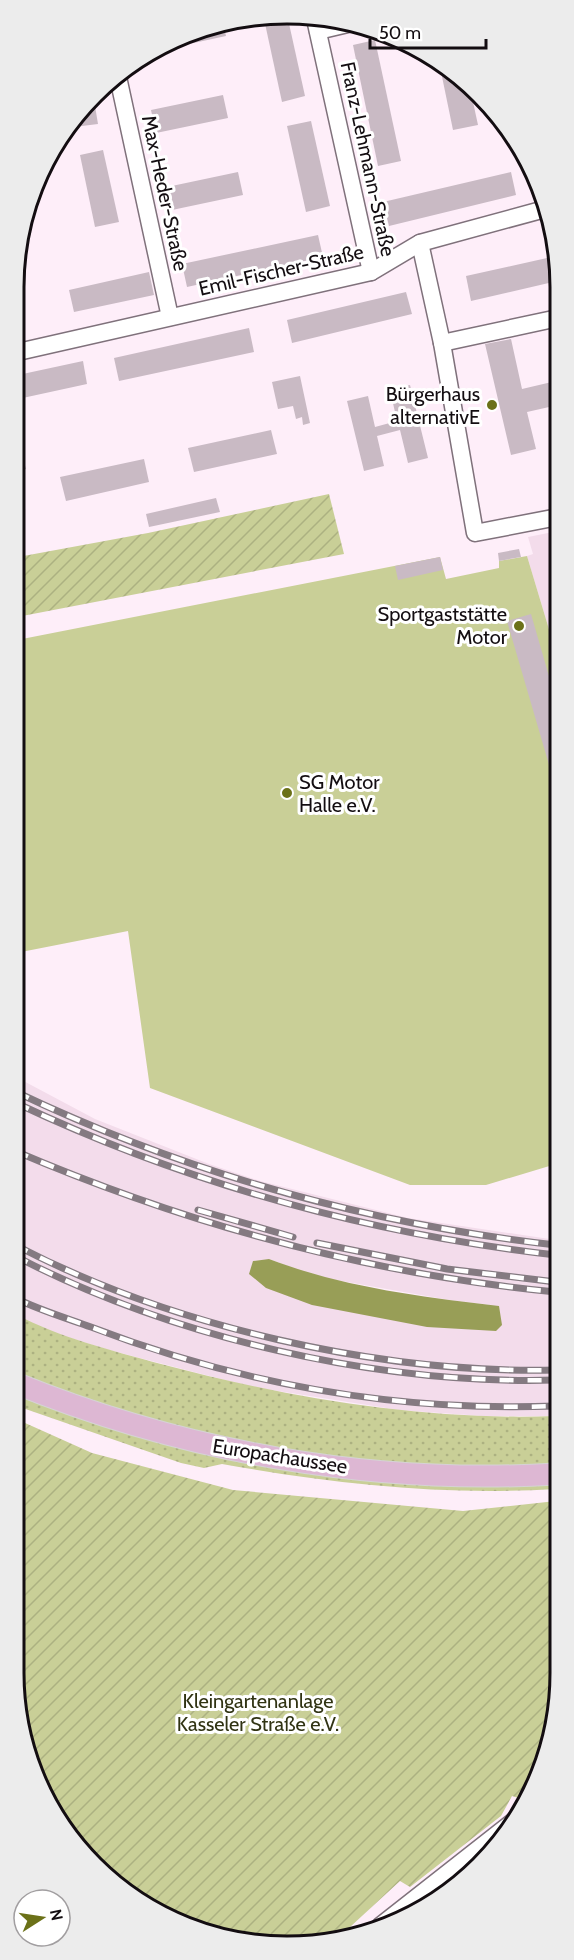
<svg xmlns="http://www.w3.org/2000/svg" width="574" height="1960" font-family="Cabin,sans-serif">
<defs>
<pattern id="grass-dots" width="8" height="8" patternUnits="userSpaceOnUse" patternTransform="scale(1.5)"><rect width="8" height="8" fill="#c9cf97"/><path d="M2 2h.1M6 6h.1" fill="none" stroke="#acb181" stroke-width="1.8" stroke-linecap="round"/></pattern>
<pattern id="garden-furrows" width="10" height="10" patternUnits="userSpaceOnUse" patternTransform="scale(1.5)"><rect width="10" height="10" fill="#c9cf97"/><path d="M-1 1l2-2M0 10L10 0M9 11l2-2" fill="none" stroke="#acb181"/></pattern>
</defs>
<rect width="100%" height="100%" fill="#feeef9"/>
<g fill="#f3dceb" fill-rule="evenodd">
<polygon points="558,531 557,656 527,556 533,554 528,537"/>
<path d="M16,1077L95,1119L209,1164L260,1181L408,1218L556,1240V1416H482L399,1410L252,1387L109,1350L48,1331L15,1314ZM269,1259L313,1276L449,1300L499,1306L266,1288Z"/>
</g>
<g fill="url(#grass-dots)">
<path d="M15,1314C61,1338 110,1350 161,1364C289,1398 423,1421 556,1416V1465L433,1466L300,1454L163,1425L15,1374Z"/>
<path d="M15,1391L158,1440L556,1482V1489C443,1496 333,1484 222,1464L204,1468L181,1463L14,1405Z"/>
</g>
<g fill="url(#garden-furrows)">
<polygon points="329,494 344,554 17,617 18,557 148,533"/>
<polygon points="14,1418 92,1453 233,1490 463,1511 556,1501 555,1726 530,1792 522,1799 512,1796 501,1816 410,1887 400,1881 337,1939 269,1946 166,1918 82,1854 34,1777 14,1673"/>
</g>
<polygon fill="#c9cf97" points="527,556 557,656 556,1164 486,1185 410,1185 150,1088 128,931 16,953 17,640 440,557 446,579 499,568 499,561"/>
<path fill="#989e57" d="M269,1259C342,1287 422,1297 499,1306L502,1325L496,1331L427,1327L312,1305L266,1288L249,1274L253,1261Z"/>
<g fill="#c9bac4">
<polygon points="264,19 288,19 305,96 282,102"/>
<polygon points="223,23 226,36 161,50 161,49"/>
<polygon points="375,40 401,161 378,166 353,45"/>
<polygon points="439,62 470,88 478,125 453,130"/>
<polygon points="223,95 228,118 156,133 151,110"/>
<polygon points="94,100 98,124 74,127 73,122"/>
<polygon points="311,121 330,206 306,212 287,126"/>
<polygon points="103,150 119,222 95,227 80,155"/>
<polygon points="238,172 243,195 172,210 167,187"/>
<polygon points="511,172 516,195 389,226 383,202"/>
<polygon points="318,235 323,257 187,287 182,264"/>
<polygon points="547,258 553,282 471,301 466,276"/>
<polygon points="149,272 154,295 74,312 69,290"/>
<polygon points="406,292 412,314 292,343 287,320"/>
<polygon points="249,328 254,352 119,381 114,358"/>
<polygon points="511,339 522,389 556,381 558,390 558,405 527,412 536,449 511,455 485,344"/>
<polygon points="83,361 87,384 18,399 18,375"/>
<polygon points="300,376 310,423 303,425 302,417 296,419 293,406 278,409 272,382"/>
<polygon points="410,385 428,458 408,463 400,430 377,436 384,466 364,471 347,401 368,396 375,427 397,421 390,390"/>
<polygon points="271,430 277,454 194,472 188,448"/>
<polygon points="20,447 26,469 18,472 18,448"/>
<polygon points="144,459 149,482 66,501 60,477"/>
<polygon points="216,498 220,512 149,527 146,514"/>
<polygon points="519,549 521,557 499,561 498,553"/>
<polygon points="440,557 443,570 398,580 395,566"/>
<polygon points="531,614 557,704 557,774 552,775 507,621"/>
</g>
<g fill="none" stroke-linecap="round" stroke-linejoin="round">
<g stroke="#7f717b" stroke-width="19">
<g id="minor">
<polyline points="315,19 371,272"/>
<polyline points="318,31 352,23"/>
<polyline points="118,77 170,317"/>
<polyline points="420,243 442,343 475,533 558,517"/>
<polyline points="442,343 558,318"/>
<polyline points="18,352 371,272 420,243 545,209"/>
<polyline points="380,1926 515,1820"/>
</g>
</g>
<g stroke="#d5d3d4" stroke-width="23">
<path id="major" d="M15,1383C185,1452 371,1485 556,1474"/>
</g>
<use href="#minor" stroke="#fff" stroke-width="16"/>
<use href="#major" stroke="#ddb7d3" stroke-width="21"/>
<g stroke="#847a81" stroke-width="7">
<g id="rail">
<path d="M16,1092C186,1173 369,1224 556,1245"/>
<path d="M16,1103C186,1183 368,1234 556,1255"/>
<path d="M15,1151C188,1225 369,1274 556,1292"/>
<polyline points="198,1210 293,1237"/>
<polyline points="317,1243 447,1269 556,1282"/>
<path d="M15,1245C172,1327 380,1374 556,1370"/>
<path d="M15,1256C173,1338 378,1385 556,1380"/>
<path d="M15,1298C39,1310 66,1318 91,1327C240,1384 397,1412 556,1406"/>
</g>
</g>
<use href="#rail" stroke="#fff" stroke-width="4.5" stroke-dasharray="14" stroke-linecap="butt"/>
</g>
<g fill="#6b7118" stroke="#fff" stroke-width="2">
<circle cx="492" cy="405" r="6"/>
<circle cx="519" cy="626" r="6"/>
<circle cx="287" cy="793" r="6"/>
</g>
<g text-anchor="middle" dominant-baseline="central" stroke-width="6" stroke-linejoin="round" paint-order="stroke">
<g font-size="20" fill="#130d11" stroke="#fff">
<text transform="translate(368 159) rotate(78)">Franz-Lehmann-Straße</text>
<text transform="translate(165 193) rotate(78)">Max-Heder-Straße</text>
<text transform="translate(281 270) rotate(-13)">Emil-Fischer-Straße</text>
<text transform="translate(280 1456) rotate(9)">Europachaussee</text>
</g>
<g font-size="20" fill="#130d11" stroke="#fff" text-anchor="end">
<text x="480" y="394">Bürgerhaus<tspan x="480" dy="23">alternativE</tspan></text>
<text x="507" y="614">Sportgaststätte<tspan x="507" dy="23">Motor</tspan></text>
<text x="299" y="782" text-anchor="start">SG Motor<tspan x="299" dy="23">Halle e.V.</tspan></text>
</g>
<g font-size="20" fill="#303313" stroke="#fff">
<text x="258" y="1701">Kleingartenanlage<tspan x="258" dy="23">Kasseler Straße e.V.</tspan></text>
</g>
</g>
<path d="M0 0H574V1960H0ZM287 24H287A263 263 0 0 1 550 287V1673A263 263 0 0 1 287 1936H287A263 263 0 0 1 24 1673V287A263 263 0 0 1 287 24Z" fill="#ececec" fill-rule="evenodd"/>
<path fill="none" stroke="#130d11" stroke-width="3" d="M287 24H287A263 263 0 0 1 550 287V1673A263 263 0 0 1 287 1936H287A263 263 0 0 1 24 1673V287A263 263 0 0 1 287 24Z"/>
<g transform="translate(42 1918) rotate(78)"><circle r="28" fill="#ffffff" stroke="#a19ea0" stroke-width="1.5"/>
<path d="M0-4.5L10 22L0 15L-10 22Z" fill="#6b7118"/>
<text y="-9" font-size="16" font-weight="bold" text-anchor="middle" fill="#130d11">N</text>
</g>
<path d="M370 39v9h116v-9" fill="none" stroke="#130d11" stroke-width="3"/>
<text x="379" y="39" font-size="18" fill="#130d11" stroke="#ffffff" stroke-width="4.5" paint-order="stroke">50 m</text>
</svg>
